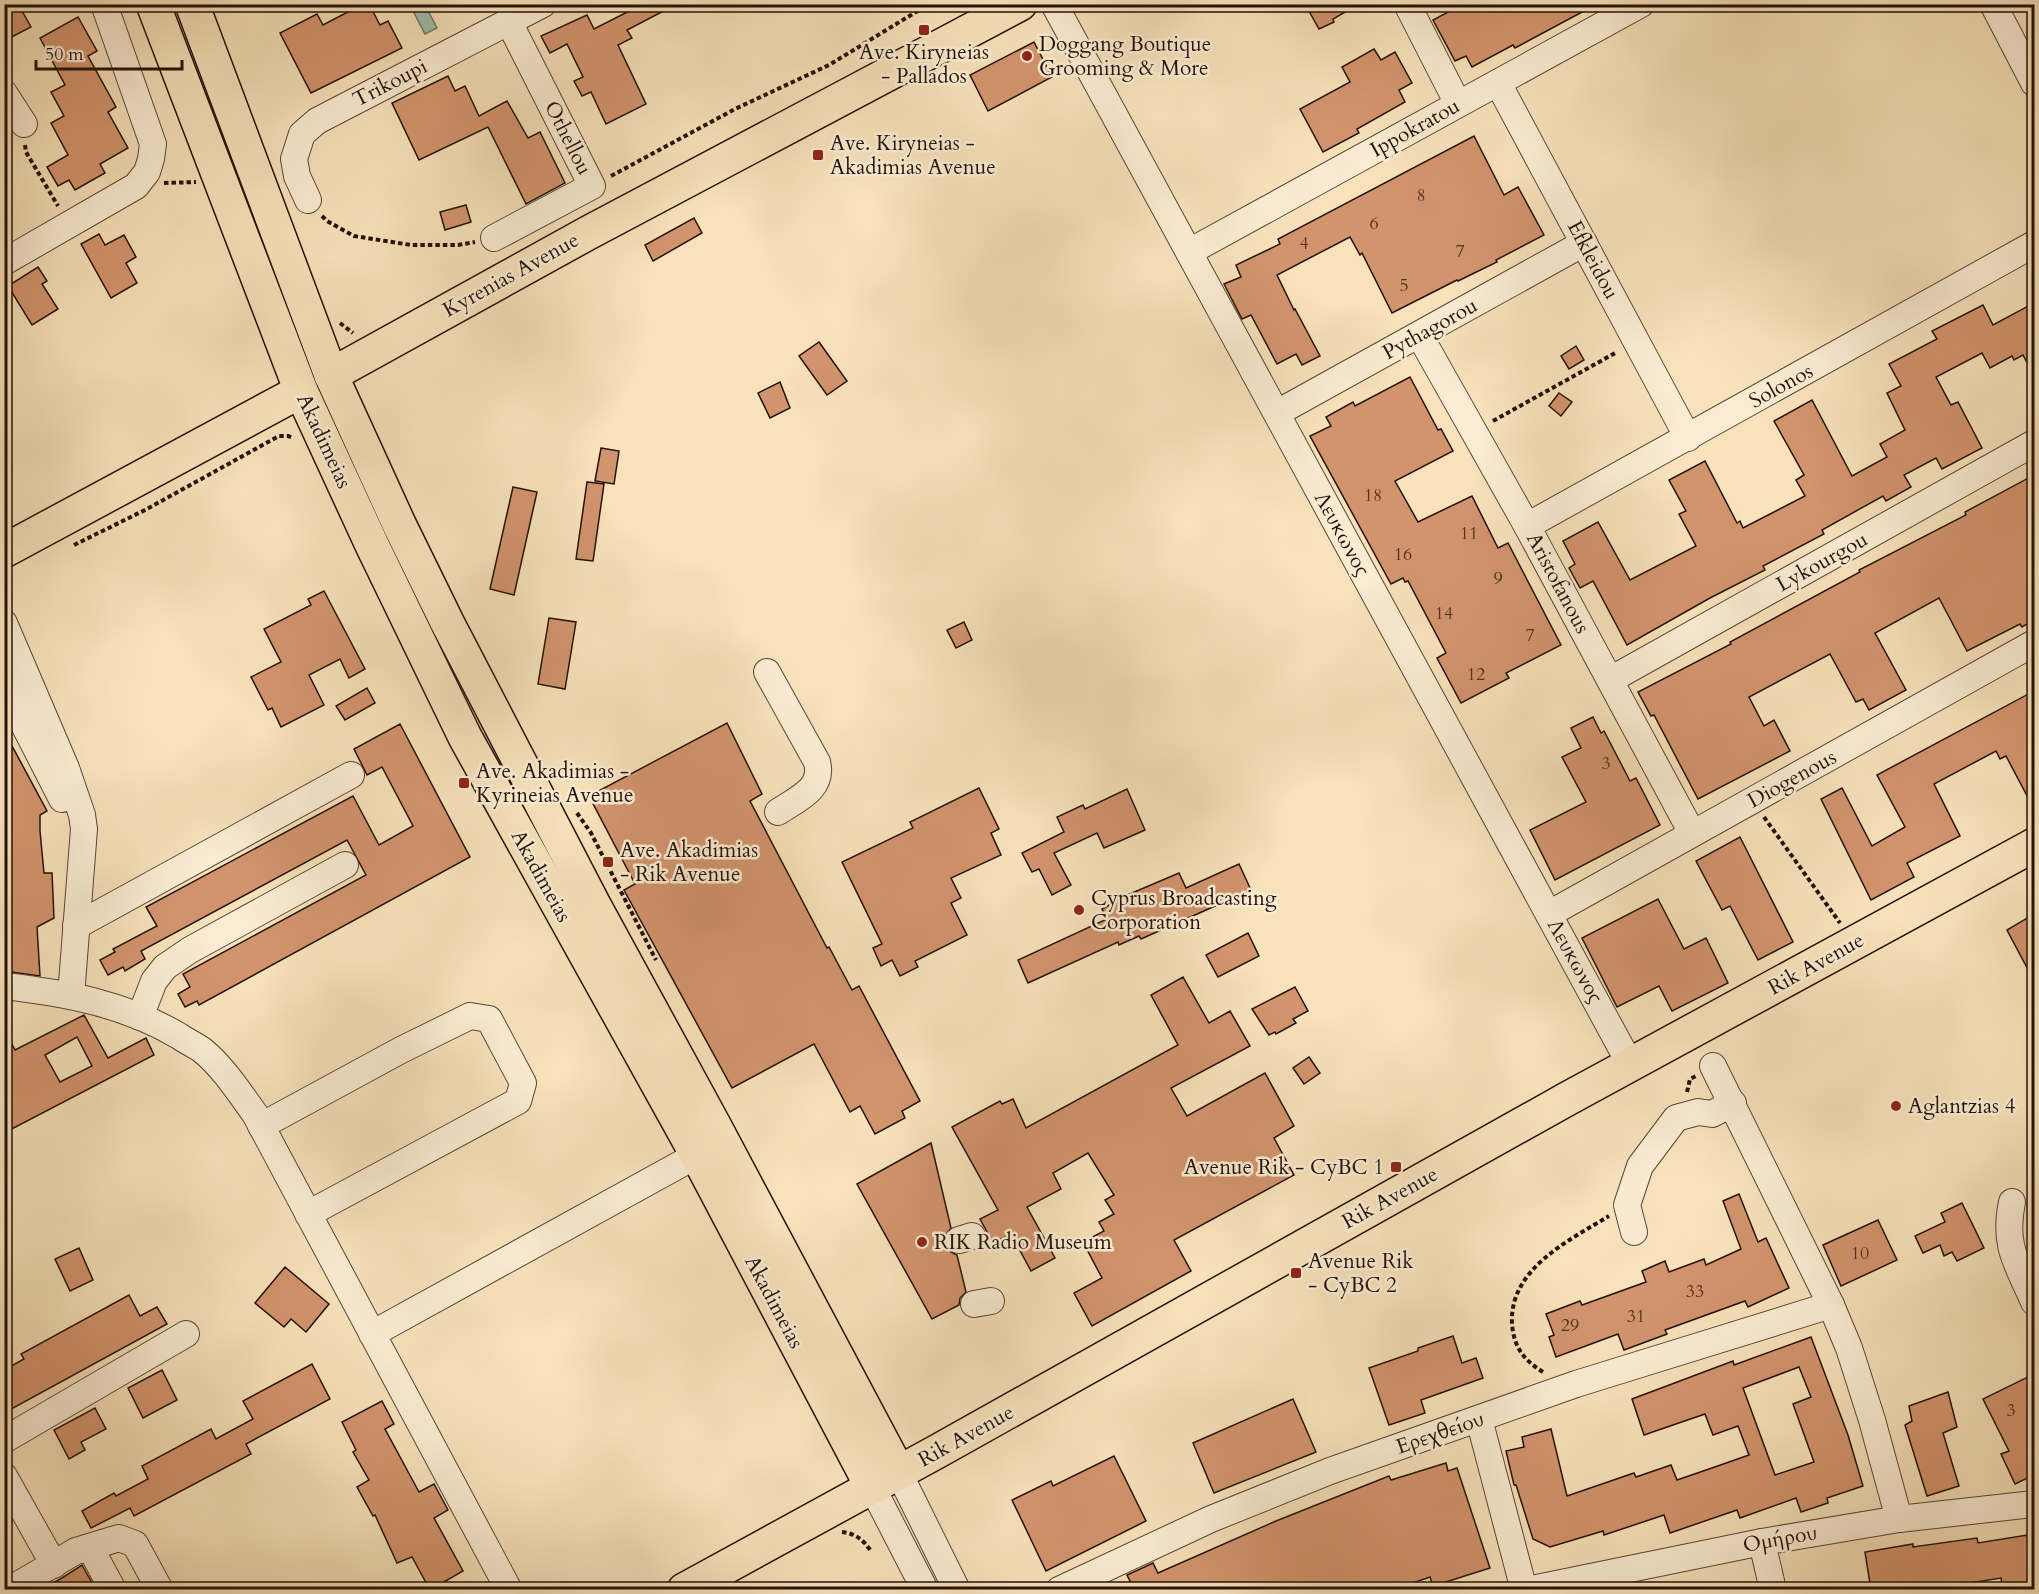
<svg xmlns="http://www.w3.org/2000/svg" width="2039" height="1594" font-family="Cardo,serif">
<rect width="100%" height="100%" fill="#f7e2bb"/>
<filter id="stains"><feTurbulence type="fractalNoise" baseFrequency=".00333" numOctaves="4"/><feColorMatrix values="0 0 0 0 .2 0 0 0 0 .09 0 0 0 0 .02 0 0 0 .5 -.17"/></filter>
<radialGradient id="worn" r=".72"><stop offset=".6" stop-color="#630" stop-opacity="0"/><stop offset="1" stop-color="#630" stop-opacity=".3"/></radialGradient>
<polygon fill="#9dbeaf" stroke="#6c796d" stroke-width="1.5" points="416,4 425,5 437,28 425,34 411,7"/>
<g fill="#d2946d" stroke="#231109" stroke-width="1.5" fill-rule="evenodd">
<polygon points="4,4 18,4 31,27 4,41"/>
<polygon points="363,4 369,4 380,25 388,21 402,48 311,93 280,33 317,14 323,25"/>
<polygon points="643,4 677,4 627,30 632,38 618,45 646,104 606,124 591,92 582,96 574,81 583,77 567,44 550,53 541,36 587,15 594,29"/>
<polygon points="1305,4 1359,4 1333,19 1334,22 1319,29"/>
<polygon points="1463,4 1597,4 1515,48 1513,45 1472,67 1466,56 1455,61 1433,20"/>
<polygon points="78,17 97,51 88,56 116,107 108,112 128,148 100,164 105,173 75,190 69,180 58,186 47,167 68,155 51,123 64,116 51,92 65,85 40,38"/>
<polygon points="1034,42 1052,77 988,111 970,75"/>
<polygon points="1374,49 1381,60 1395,52 1412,83 1399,90 1405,102 1357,129 1359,133 1323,152 1300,109 1350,82 1342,67"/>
<polygon points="448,76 455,91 465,86 479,116 507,101 528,138 540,132 565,183 526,204 488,127 419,160 392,103"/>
<polygon points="1474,136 1504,195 1518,187 1544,235 1496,260 1497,262 1458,281 1457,280 1392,313 1362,253 1360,255 1350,237 1277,275 1294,310 1295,309 1320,356 1302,365 1296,354 1277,364 1251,315 1242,319 1224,284 1241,277 1236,265 1280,244 1278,239"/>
<polygon points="466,205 471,222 445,230 440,212"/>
<polygon points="694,218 702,233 653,261 645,245"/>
<polygon points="99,234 105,245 124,235 136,257 126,263 137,283 111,298 81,244"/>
<polygon points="38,267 47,281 42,284 58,309 32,325 8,286"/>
<polygon points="2034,303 2034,376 2023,355 2014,360 2012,356 1990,368 1982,353 1936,377 1951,405 1958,402 1982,448 1942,469 1936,458 1904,475 1911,487 1886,501 1883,496 1822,530 1824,534 1763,566 1765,570 1710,598 1627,645 1593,581 1580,588 1569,568 1575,564 1563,541 1598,522 1630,580 1696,546 1679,514 1686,511 1669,480 1705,461 1737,523 1740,521 1743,528 1805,496 1796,480 1804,475 1774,421 1812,400 1852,476 1887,457 1880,444 1905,430 1887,393 1901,386 1889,364 1937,339 1932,331 1983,305 1993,325"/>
<polygon points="819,342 847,381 827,395 799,356"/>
<polygon points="1576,346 1584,360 1569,369 1561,356"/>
<polygon points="1410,377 1438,430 1441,429 1453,451 1395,481 1418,522 1472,496 1498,548 1508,543 1561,645 1506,673 1509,678 1461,703 1437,658 1446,653 1408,581 1405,582 1403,578 1391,584 1310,436 1331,426 1326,417 1353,402 1355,406"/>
<polygon points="780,382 790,408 770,418 758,393"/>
<polygon points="1559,393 1572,402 1561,416 1549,406"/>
<polygon points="601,448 619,451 614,484 595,481"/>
<polygon points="2034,475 2034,620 2022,627 2020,624 1967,651 1939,598 1875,633 1906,690 1869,710 1863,699 1856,702 1830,654 1749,697 1764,726 1774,720 1790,751 1698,799 1654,715 1651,716 1638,692 1731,644 1730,642 1860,572 1859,570 1966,515 1965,512"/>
<polygon points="587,482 604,484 593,561 576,559"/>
<polygon points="513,487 537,492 514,595 490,589"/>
<polygon points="324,591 365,669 349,678 340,659 309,675 324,705 281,727 272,708 268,710 251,677 281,662 264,629 311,605 308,599"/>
<polygon points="549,618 576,622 565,689 538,684"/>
<polygon points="964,622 972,640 956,648 947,630"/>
<polygon points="367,688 375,703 345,720 336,706"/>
<polygon points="2034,691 2034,809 2006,756 2000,759 1996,751 1934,784 1960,836 1907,863 1914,877 1871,900 1821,799 1842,788 1872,846 1905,827 1877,775"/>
<polygon points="1593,717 1601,733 1604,731 1630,781 1636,778 1660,825 1555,880 1530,830 1586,802 1562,757 1581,748 1571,728"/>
<polygon points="727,723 762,794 750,801 827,948 829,947 852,990 859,986 920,1101 902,1111 905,1118 875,1134 860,1106 850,1112 814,1044 732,1088 624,890 635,884 589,796"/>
<polygon points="400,724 470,857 199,1005 197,1001 185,1007 178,994 190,987 183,974 366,875 347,840 141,951 145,959 125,971 123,967 108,975 100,960 115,952 113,949 157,926 146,907 353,796 379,845 413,826 382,767 367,775 354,749"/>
<polygon points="4,731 47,811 40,815 40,831 44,873 52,873 54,918 37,927 40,976 4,971"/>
<polygon points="979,788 999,829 991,833 1001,855 951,878 961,898 951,903 967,935 915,961 918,967 900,976 892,960 881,966 873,948 882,944 842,862 913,828 910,822"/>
<polygon points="1127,789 1145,830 1104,848 1097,833 1054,853 1071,885 1052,895 1039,869 1032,872 1022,853 1064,832 1057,817 1083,805 1085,809"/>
<polygon points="1740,837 1793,942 1758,960 1730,906 1722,910 1696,861"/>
<polygon points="1239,864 1251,890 1141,939 1139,936 1119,945 1118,942 1028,983 1018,960 1107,919 1102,909 1125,896 1179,873 1186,888"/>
<polygon points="1658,899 1684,949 1706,938 1728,983 1672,1011 1659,986 1617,1007 1582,938"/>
<polygon points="2034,914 2034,981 2007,930"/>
<polygon points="1248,933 1259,956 1218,977 1206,955"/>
<polygon points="1183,977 1209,1023 1230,1011 1250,1046 1171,1088 1187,1116 1265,1073 1294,1126 1274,1138 1294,1175 1174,1240 1191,1271 1092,1326 1074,1293 1102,1278 1083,1242 1104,1231 1099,1222 1114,1214 1105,1200 1114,1195 1088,1153 1053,1173 1061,1189 1027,1207 1055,1258 1031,1271 1011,1234 993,1243 980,1219 998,1210 952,1127 1000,1101 1002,1104 1013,1099 1026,1128 1178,1045 1151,995"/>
<polygon points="1295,987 1308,1011 1293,1019 1296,1023 1276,1034 1275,1032 1269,1035 1252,1009"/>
<path d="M84,1015L108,1058L146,1038L154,1055L4,1133V1029L15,1050ZM77,1037L92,1066L60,1082L45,1055Z"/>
<polygon points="1309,1057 1320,1073 1304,1084 1293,1068"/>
<polygon points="931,1143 951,1228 945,1236 945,1244 949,1251 957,1255 966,1292 960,1298 959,1305 932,1319 857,1184"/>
<polygon points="1739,1194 1758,1242 1766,1238 1789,1288 1748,1307 1745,1301 1665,1330 1667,1334 1624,1350 1618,1334 1556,1357 1549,1337 1554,1335 1546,1314 1580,1301 1582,1305 1646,1282 1642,1271 1665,1261 1669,1272 1704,1259 1706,1265 1741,1249 1723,1201"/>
<polygon points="1962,1203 1984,1248 1957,1261 1952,1252 1944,1256 1940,1245 1923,1253 1915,1236 1945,1222 1941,1213"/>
<polygon points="1878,1220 1897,1260 1841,1286 1823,1245"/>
<polygon points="79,1248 93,1280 70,1291 55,1259"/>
<polygon points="285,1267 329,1304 306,1332 291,1319 284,1327 255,1303"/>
<polygon points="129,1295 140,1316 157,1307 167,1324 4,1413 4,1370 24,1359 21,1354"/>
<polygon points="1453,1336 1462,1363 1476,1358 1483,1378 1421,1400 1425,1413 1389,1425 1369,1368 1418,1351 1418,1348"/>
<path d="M1811,1337L1848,1435L1863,1486L1827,1498L1828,1503L1801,1512L1796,1498L1740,1518L1737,1510L1670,1533L1664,1515L1604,1535L1603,1531L1550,1547L1533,1539L1516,1485H1514L1506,1451L1524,1447L1522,1437L1551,1429L1567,1496L1634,1473L1636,1477L1671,1465L1677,1480L1709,1469L1749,1455L1738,1426L1713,1435L1705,1414L1644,1435L1632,1399L1733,1361L1734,1365ZM1799,1367L1811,1397L1793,1404L1814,1462L1775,1475L1743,1388Z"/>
<polygon points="312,1364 330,1399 246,1444 251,1454 134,1516 130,1508 91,1528 82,1511 114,1493 116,1496 148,1479 142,1466 211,1429 216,1439 253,1419 243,1401"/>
<polygon points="162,1370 177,1400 143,1418 128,1388"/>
<polygon points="2034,1374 2034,1475 2015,1484 2001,1454 2009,1451 1983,1399"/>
<polygon points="1948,1392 1957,1427 1943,1433 1959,1486 1927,1496 1905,1425 1912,1421 1909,1406"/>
<polygon points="1293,1399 1316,1452 1214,1493 1193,1443"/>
<polygon points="382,1401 394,1424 385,1429 419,1492 434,1484 448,1510 434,1518 463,1571 430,1590 412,1557 397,1563 375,1515 373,1516 357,1487 369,1480 353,1452 356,1450 342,1422"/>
<polygon points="95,1408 106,1429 81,1442 85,1450 69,1459 54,1430"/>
<polygon points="1114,1456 1146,1521 1046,1571 1012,1500 1051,1481 1053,1486"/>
<polygon points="1446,1463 1448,1471 1457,1468 1490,1568 1433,1586 1430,1577 1393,1590 1123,1590 1132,1585 1127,1575 1153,1563 1158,1573 1276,1521 1389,1476 1391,1480"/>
<polygon points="2034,1534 2034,1590 2003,1590 2001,1578 1956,1585 1957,1590 1871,1590 1865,1552 1913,1544 1913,1547 1977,1538 1978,1543"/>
<polygon points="82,1565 96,1590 40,1590 62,1578"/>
</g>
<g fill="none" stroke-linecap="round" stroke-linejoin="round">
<g stroke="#584536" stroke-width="28">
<g id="minor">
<polyline points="1054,4 1630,1064"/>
<polyline points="1407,4 1458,104"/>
<polyline points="1993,4 2034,83"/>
<polyline points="1498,83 1688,438"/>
<polyline points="4,93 24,124"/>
<polyline points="308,200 297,176 294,159 302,134 317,121 543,4"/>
<polyline points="494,238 592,186 509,22"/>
<polyline points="1189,252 1641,4"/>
<polyline points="4,262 136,186 147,172 151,159 153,144 104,4"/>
<polyline points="1420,336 1527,526 1692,833"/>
<polyline points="1277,413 1584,243"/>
<polyline points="1527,526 2034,244"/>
<polyline points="4,623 66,768 82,815 84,829 71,996"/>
<path d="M767,672L817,762C824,789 797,799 778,812"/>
<polyline points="1610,680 2034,443"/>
<polyline points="4,686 62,799"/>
<polyline points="1549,914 2034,643"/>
<polyline points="76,926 351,775"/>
<path d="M4,986C66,993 125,1004 179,1036C186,1041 195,1045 202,1050C223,1067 239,1092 255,1114L509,1590"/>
<polyline points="140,1017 154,981 165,967 190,950 345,865"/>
<polyline points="1713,1066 1831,1305 1849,1348 1872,1420 1899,1519"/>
<polyline points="261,1126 401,1050 470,1016 489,1019 523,1083 518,1101 308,1214"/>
<path d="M2012,1202C2003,1246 2017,1263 2034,1302"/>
<polyline points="1634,1232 1627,1205 1640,1166 1676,1118 1698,1112 1712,1114 1733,1103"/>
<polyline points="959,1240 972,1236"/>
<polyline points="974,1304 991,1301"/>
<polyline points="372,1334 697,1155"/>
<polyline points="1479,1419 1524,1590"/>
<polyline points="4,1440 186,1334"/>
<polyline points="899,1473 957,1590"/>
<polyline points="4,1476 54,1565"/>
<polyline points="872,1487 925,1590"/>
<polyline points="1762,1542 1773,1590"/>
<polyline points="86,1550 93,1553 113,1590"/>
<polyline points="9,1590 76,1551 119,1538 135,1544 160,1590"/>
<polyline points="1059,1590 1211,1519 1330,1471 1576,1384 1831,1305"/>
<polyline points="1527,1590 1762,1542 1899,1519 2034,1504"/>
</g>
</g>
<g stroke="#231109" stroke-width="36">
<g id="major">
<polyline points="153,4 301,391 372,545 465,737 697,1155 872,1487"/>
<polyline points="192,4 331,375 399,524 447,622 594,905 714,1125 899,1473"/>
<polyline points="331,375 588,233 1020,4"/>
<polyline points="4,551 301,391"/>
<polyline points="684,1590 938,1451 1567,1099 2034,845"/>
</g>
</g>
<g stroke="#231109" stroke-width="4" stroke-dasharray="4.5 3" stroke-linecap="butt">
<polyline points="25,145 26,152 58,206"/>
<polyline points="611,176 735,109 829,65 929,4"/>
<polyline points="164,183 196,182"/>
<polyline points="322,216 327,221 354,236 411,245 458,245 475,242"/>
<polyline points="340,323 353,333"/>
<polyline points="1493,421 1617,352"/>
<polyline points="74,545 145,510 279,436 288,436 294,438"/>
<polyline points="577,813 591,833 656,960"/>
<polyline points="1764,817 1840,923"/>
<polyline points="1687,1092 1690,1079 1696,1076"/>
<path d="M1543,1372C1524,1360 1514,1348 1512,1324C1509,1269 1568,1241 1609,1216"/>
<path d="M842,1532C857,1534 863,1540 871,1551"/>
</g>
<use href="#minor" stroke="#faecd3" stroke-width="26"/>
<use href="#major" stroke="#f7e2bb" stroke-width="33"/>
</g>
<g fill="#8f2418" stroke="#faecd3" stroke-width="2">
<rect x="918" y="24" width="12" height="12" rx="3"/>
<circle cx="1027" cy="56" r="6"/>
<rect x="812" y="149" width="12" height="12" rx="3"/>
<rect x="458" y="777" width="12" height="12" rx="3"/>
<rect x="602" y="856" width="12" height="12" rx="3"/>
<circle cx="1079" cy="910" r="6"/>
<circle cx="1896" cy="1106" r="6"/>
<rect x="1390" y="1161" width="12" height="12" rx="3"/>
<circle cx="922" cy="1242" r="6"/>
<rect x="1290" y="1267" width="12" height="12" rx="3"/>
</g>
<g text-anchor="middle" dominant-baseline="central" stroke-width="5" stroke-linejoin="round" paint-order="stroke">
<g font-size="18" fill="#4f3222">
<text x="1421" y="195">8</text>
<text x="1374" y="223">6</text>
<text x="1304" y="243">4</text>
<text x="1460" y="251">7</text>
<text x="1404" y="285">5</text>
<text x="1373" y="495">18</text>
<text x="1469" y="533">11</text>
<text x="1403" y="554">16</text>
<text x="1498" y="578">9</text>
<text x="1444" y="613">14</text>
<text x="1530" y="635">7</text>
<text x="1476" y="674">12</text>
<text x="1606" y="763">3</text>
<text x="1860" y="1253">10</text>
<text x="1695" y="1291">33</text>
<text x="1636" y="1316">31</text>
<text x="1570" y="1325">29</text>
<text x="2011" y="1410">3</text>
</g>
<g font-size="21" fill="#231109" stroke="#faecd3" text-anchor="start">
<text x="1039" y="44">Doggang Boutique<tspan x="1039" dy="24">Grooming &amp; More</tspan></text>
<text x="924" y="52" text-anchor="middle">Ave. Kiryneias<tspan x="924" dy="24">- Pallados</tspan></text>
<text x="830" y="143">Ave. Kiryneias -<tspan x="830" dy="24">Akadimias Avenue</tspan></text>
<text x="476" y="771">Ave. Akadimias -<tspan x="476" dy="24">Kyrineias Avenue</tspan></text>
<text x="620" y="850">Ave. Akadimias<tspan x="620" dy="24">- Rik Avenue</tspan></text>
<text x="1091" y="898">Cyprus Broadcasting<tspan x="1091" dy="24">Corporation</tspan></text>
<text x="1908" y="1106">Aglantzias 4</text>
<text x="1384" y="1167" text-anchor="end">Avenue Rik - CyBC 1</text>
<text x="934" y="1242">RIK Radio Museum</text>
<text x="1308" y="1261">Avenue Rik<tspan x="1308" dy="24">- CyBC 2</tspan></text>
</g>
<g font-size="21" fill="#231109" stroke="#faecd3">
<text transform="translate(390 83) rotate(-27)">Trikoupi</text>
<text transform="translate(1415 128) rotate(-29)">Ippokratou</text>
<text transform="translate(568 138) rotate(63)">Othellou</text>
<text transform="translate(1593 260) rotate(62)">Efkleidou</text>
<text transform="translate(511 275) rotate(-29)">Kyrenias Avenue</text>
<text transform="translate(1430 329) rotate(-29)">Pythagorou</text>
<text transform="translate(1781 386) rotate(-29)">Solonos</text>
<text transform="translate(324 441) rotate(65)">Akadimeias</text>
<text transform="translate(1342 534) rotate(61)">Λευκωνος</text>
<text transform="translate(1822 562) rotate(-29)">Lykourgou</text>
<text transform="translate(1558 583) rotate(62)">Aristofanous</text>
<text transform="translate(1792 779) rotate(-29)">Diogenous</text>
<text transform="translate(541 876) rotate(61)">Akadimeias</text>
<text transform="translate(1575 961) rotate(61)">Λευκωνος</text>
<text transform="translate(1816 964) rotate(-29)">Rik Avenue</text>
<text transform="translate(1390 1198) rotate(-29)">Rik Avenue</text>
<text transform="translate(774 1302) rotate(62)">Akadimeias</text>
<text transform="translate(1440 1433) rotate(-19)">Ερεχθείου</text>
<text transform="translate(966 1436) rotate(-29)">Rik Avenue</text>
<text transform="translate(1780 1539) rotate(-10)">Ομήρου</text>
</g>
</g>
<rect width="2039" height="1594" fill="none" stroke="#f7e2bb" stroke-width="24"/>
<rect x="6" y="6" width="2027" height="1582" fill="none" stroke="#231109" stroke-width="3"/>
<rect x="12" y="12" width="2015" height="1570" fill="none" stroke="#231109" stroke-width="1.5"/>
<path d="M36 60v9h146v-9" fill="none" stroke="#231109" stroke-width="3"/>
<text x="45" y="60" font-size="18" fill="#231109" stroke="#faecd3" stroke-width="4.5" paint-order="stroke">50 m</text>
<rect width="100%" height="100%" filter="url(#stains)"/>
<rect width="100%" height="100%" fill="url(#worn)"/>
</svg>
